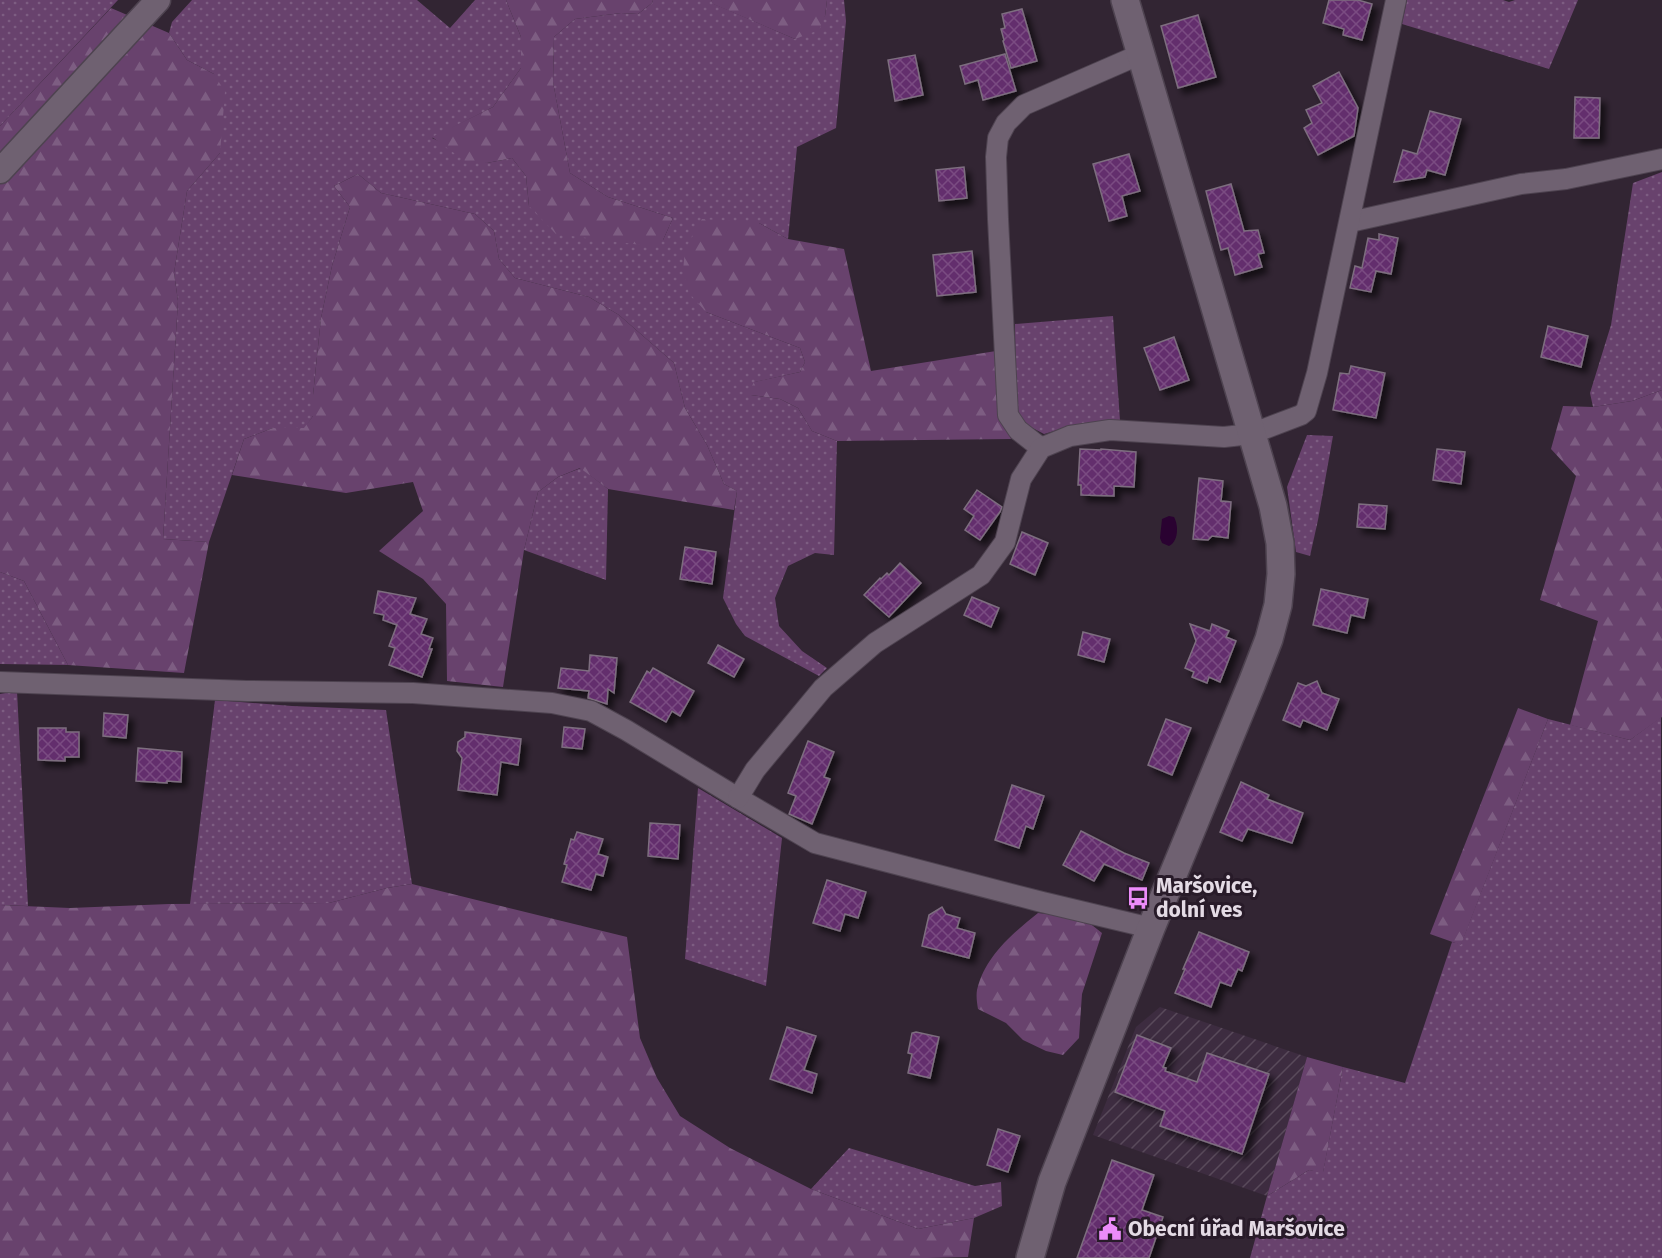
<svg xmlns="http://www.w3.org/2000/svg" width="1662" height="1258" font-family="'Fira Sans',sans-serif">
<defs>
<pattern id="industrial-furrows" width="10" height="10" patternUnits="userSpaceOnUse" patternTransform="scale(1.5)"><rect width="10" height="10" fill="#3d2c40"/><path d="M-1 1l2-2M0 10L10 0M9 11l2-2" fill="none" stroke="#594a5b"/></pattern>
<pattern id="grass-dots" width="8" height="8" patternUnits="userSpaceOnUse" patternTransform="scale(1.5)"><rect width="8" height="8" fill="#68426d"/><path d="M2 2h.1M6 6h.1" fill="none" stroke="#7d5d82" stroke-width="1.8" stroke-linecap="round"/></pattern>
<pattern id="forest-firs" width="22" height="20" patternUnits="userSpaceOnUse" patternTransform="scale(1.5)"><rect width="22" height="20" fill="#68426d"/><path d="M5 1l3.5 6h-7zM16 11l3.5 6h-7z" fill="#7d5d82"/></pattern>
<pattern id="building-cross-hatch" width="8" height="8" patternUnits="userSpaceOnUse" patternTransform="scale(1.5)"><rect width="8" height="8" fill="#642e6d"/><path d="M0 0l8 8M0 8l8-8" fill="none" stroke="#7a4c82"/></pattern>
<filter id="shadow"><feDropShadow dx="5.5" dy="5.5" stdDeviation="3" flood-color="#0009"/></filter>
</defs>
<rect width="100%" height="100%" fill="#322533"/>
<polygon fill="url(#industrial-furrows)" points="1160,1007 1307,1057 1267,1196 1093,1135 1136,1027"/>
<g fill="url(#grass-dots)">
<polygon points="0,0 118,0 0,126"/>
<polygon points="192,0 417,0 450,28 475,0 506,0 521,37 521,68 493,107 432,138 487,163 512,158 526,176 529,206 663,240 673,218 608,197 570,173 553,82 554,37 575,19 621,13 638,14 652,3 653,0 711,0 714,4 795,39 825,16 827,0 844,0 846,21 836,128 797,147 788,239 759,223 706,312 800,348 805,362 800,372 755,382 751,395 780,399 798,408 812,431 837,441 834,555 815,553 788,566 775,598 779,626 802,651 827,668 819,676 745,636 736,624 723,598 737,491 724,484 707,445 685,408 674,363 619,315 589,297 515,278 499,259 494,231 475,214 381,193 358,174 334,186 350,207 332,266 321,318 313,395 313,416 305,428 273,428 244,439 209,542 163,539 178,301 174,273 187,191 220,153 214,74 187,60 169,33 172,22"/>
<polygon points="1407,0 1503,0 1509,2 1515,0 1578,0 1549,69 1402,24"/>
<polygon points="1662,172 1662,390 1632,401 1593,407 1590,393 1611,325 1633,183"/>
<polygon points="1113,316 1120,421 1068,427 1044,434 1023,423 1016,412 1015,324"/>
<polygon points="1307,435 1333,436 1318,520 1310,556 1296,552 1287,487"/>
<polygon points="581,468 608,489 606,580 524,550 538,492 558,477"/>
<polygon points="0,572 24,581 68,665 0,664"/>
<polygon points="17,691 28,906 0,905 0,694"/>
<polygon points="215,700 292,706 386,710 412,884 387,888 329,903 190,904"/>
<polygon points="1661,717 1662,1258 1250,1258 1267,1196 1309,1170 1323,1172 1343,1067 1405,1083 1452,942 1461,944 1548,719 1630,740"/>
<polygon points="698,788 782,838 766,986 685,959"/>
<polygon points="849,1148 975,1186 1001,1182 1002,1206 974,1218 918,1229 811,1189"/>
</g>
<g fill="url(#forest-firs)">
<polygon points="506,0 653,0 652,3 638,14 621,13 575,19 554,37 553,82 570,173 608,197 673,218 663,240 649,246 556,234 529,206 526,176 512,158 487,163 465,161 432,137 493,107 521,68 521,37"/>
<polygon points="711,0 827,0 825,16 819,30 795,39 713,4"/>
<polygon points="111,8 169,33 187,60 214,74 225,92 220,153 187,191 174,273 178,301 163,539 209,542 184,673 68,665 24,581 0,572 0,126"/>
<polygon points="358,174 381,193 475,214 494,231 499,259 515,278 589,297 619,315 674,363 685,408 707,445 724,484 737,491 734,510 608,489 580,468 558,477 538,492 524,550 503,687 447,681 446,604 423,579 379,551 423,511 413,482 346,493 232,475 244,439 273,428 304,428 313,416 313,395 321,318 332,266 350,207 334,186"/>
<polygon points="702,219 759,223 788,239 844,249 871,371 996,351 1003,419 1011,439 837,441 812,431 798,408 780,399 751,395 750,390 754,382 800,372 805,362 800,348 706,312 689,293 683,271 685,250"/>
<polygon points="1662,390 1662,717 1630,740 1570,725 1598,621 1540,600 1576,476 1551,449 1563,406 1593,407 1632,401"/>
<polygon points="1518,708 1548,719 1461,945 1430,934"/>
<polygon points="412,884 627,937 640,1038 657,1078 680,1116 730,1148 811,1189 918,1229 974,1218 968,1257 927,1258 0,1258 0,905 70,908 169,904 329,903 387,888"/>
<path d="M1038,913L1083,918L1102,933L1082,994L1079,1038L1063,1055L1046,1051L1023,1040L1006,1023L978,1009C977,1003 976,996 977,990C985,956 1012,934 1038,913Z"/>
<polygon points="1307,1057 1343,1067 1323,1173 1309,1170 1267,1196"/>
</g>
<path fill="#2a0231" d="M1169,516L1174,517C1179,526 1178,542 1169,546L1162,543L1160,538L1162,519Z"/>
<g fill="url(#building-cross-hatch)" stroke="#7d6e7f" stroke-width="1.5" filter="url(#shadow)">
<polygon points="1329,0 1358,0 1372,4 1362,40 1343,35 1344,29 1323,23"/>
<polygon points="1022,9 1037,61 1011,68 1003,41 1004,40 1001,29 1005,28 1002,14"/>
<polygon points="1198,15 1216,77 1178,88 1161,26"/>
<polygon points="1005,54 1016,91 983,100 978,80 965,84 960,66"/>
<polygon points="915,55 923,95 895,101 888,60"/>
<polygon points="1339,72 1358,108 1354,136 1318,155 1304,128 1312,123 1306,110 1322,103 1313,86"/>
<polygon points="1575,97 1600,98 1599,138 1574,138"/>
<polygon points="1430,111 1461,119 1445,175 1427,170 1425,177 1394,182 1403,150 1417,154"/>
<polygon points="1129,154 1140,191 1122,196 1127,216 1109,221 1093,164"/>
<polygon points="964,167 967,198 939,201 936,170"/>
<polygon points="1231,184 1244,231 1258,230 1264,253 1258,254 1262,267 1235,275 1228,248 1221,250 1206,191"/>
<polygon points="1379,234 1398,238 1391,274 1376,271 1371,292 1350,288 1355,266 1362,268 1368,238 1379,240"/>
<polygon points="972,251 976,292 937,296 933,255"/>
<polygon points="1548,326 1588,336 1581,367 1541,357"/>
<polygon points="1174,337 1189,380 1160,390 1144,348"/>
<polygon points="1351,366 1385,373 1376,418 1333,410 1340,373 1349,374"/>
<polygon points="1080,449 1101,450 1101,449 1136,452 1134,487 1114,486 1114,496 1081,495 1081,485 1078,485"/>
<polygon points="1437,449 1465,452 1461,484 1433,480"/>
<polygon points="1199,478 1223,481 1221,501 1231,502 1228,538 1212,536 1208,540 1193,539"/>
<polygon points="977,490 1002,507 1000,512 980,540 965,530 974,516 964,509"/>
<polygon points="1359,504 1387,506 1385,529 1357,527"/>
<polygon points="1022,532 1048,543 1035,575 1010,564"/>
<polygon points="685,547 716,552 712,584 680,579"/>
<polygon points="900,563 921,583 889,617 864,595 880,578 881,579 887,573 889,575"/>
<polygon points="1321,589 1368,599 1364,618 1351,615 1347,633 1313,625"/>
<polygon points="378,591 416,598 410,614 427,619 421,634 433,638 429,649 432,649 422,677 389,665 395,648 389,646 397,625 383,620 384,615 374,613"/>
<polygon points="972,597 999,608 991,627 964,615"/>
<polygon points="1190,624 1210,631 1212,624 1229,631 1226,637 1236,641 1220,682 1209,677 1207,683 1192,677 1194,672 1185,668 1196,641"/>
<polygon points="1083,632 1110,639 1104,662 1078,655"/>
<polygon points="718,645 744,659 734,677 708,663"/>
<polygon points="590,655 617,658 614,693 608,689 607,704 588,698 589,691 558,688 561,668 589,671"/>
<polygon points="653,668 694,691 680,716 672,711 666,722 630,702 647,671 650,673"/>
<polygon points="1317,681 1322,693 1339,699 1327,730 1303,720 1300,727 1283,720 1298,683 1306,686"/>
<polygon points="104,713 128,715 126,738 103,736"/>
<polygon points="1166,719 1191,728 1172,775 1148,765"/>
<polygon points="564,727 585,729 582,749 562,747"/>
<polygon points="38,728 66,728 66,732 79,732 79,757 65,757 65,761 38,760"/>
<polygon points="465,732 521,739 518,765 501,762 497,795 458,790 462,758 457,751 458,742 465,737"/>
<polygon points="808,741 834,752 824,777 830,779 812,824 789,814 796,796 788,793"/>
<polygon points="138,748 182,752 181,782 167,781 167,783 136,781"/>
<polygon points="1241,782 1269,795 1267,799 1303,813 1292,843 1248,829 1242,841 1220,832"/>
<polygon points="1012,785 1044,796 1033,829 1026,826 1019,848 995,840"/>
<polygon points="650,823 680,825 678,859 648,856"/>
<polygon points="1081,831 1124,853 1149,863 1142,880 1104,864 1094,881 1063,865"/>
<polygon points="577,832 603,839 598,854 608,857 603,876 596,874 591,890 562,882 567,865 564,864 571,839 574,840"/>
<polygon points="827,880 866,892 858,918 845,914 840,931 813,923"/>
<polygon points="942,907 946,914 960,918 957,928 975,933 969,958 922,946 929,915"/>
<polygon points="1199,932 1249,952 1242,971 1238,969 1231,986 1220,982 1211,1007 1175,993 1185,969 1183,969"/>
<polygon points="787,1027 816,1036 804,1070 817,1074 812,1093 770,1079"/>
<polygon points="916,1032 939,1037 930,1078 908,1073 912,1054 908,1053 912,1033"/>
<polygon points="1137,1035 1171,1048 1163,1067 1166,1068 1165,1071 1197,1082 1207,1053 1269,1074 1242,1154 1160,1126 1165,1111 1115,1092"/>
<polygon points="998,1129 1020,1136 1008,1172 987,1165"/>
<polygon points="1112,1160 1154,1175 1142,1210 1163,1217 1149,1258 1077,1258"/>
</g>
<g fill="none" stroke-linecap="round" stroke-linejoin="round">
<g stroke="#4e4350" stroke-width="22">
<g id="minor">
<polyline points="1350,222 1521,184 1566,179 1662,159"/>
<polyline points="1041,448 1018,430 1008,415 998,219 996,157 998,138 1006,123 1024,105 1141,54"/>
<polyline points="0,682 247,691 413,693 552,703 591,711 626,730 738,798 815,843 1042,902 1151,928"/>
<polyline points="738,798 755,770 823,688 875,643 981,575 1005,542 1021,479 1041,448 1070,436 1110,430 1224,437 1251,434 1301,415 1306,411 1317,373 1396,0"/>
</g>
</g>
<g stroke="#4e4350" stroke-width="27">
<polyline id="tertiary" points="0,171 158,0"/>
</g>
<g stroke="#4e4350" stroke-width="30">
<polyline id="secondary" points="1030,1258 1052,1182 1151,928 1252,683 1269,639 1278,605 1281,574 1280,543 1273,506 1125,0"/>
</g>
<use href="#minor" stroke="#6f6171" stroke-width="20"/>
<use href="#tertiary" stroke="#6f6171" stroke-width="24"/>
<use href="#secondary" stroke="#6f6171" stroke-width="27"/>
</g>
<defs>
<g id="bus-bare" transform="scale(1.8)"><path d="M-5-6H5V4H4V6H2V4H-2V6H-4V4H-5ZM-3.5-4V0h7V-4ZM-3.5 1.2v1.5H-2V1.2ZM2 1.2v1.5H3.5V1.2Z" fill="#ec8cfa" stroke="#281b29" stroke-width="2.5" paint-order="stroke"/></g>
<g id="civic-bare" transform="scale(1.8)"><path d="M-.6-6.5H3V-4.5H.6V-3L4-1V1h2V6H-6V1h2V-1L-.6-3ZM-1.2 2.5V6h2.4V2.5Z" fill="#ec8cfa" stroke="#281b29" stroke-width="2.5" paint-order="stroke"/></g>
</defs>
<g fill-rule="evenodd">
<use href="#bus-bare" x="1138" y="898"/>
<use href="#civic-bare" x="1110" y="1229"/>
</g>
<g text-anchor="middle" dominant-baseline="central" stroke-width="6" stroke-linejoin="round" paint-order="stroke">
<g font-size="21" font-weight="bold" fill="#e4dbe5" stroke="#281b29" text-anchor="start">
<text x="1156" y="886">Maršovice,<tspan x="1156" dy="24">dolní ves</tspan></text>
<text x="1128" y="1229">Obecní úřad Maršovice</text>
</g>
</g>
</svg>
